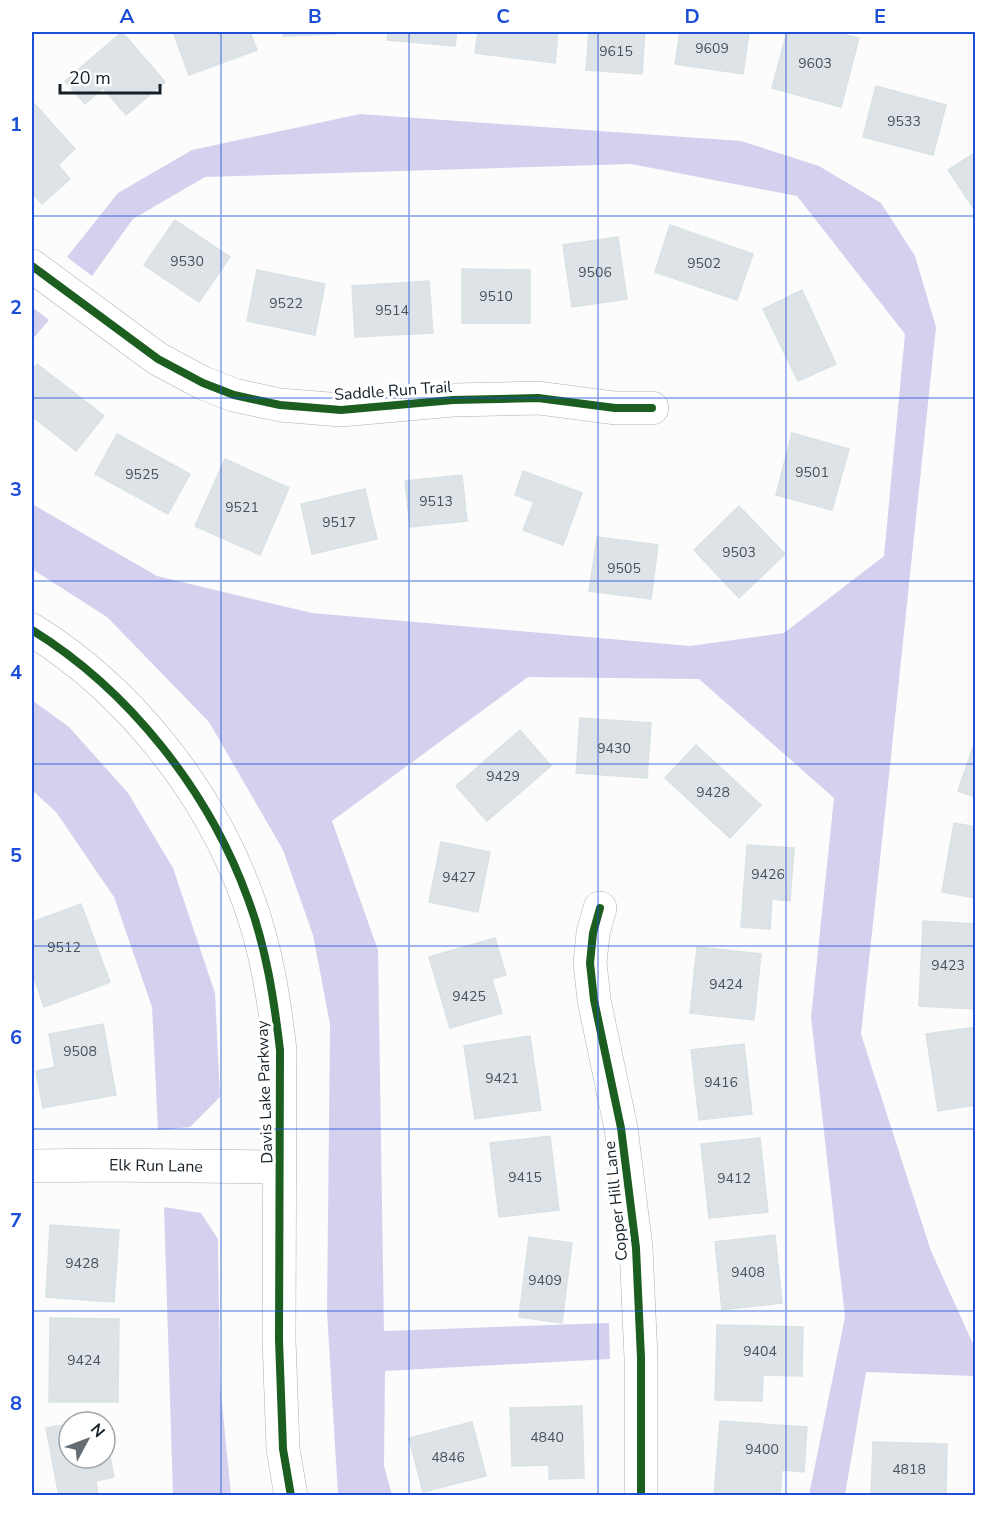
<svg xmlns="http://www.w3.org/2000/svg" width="1007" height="1527" font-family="'Nunito Sans',sans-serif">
<rect width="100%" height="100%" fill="#fcfcfc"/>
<g fill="#d4d1ef">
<polygon points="360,114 741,141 819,166 881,203 915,256 936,327 886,804 861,1034 931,1251 974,1346 975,1346 975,1376 866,1372 845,1495 809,1495 845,1317 811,1017 834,798 699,679 528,677 332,821 378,950 384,1331 609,1323 610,1359 385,1371 384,1466 392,1495 338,1495 327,1312 330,1024 313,935 283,850 209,722 107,617 32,569 32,504 157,576 312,613 690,646 784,633 884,556 905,334 797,196 631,164 205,177 133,219 92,276 67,257 118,193 192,150"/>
<polygon points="32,307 49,320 32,340"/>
<polygon points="32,700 69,727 128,793 173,868 215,993 220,1097 190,1127 158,1130 152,1007 114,897 56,812 32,790"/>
<polygon points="164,1207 201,1213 218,1239 220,1383 231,1495 173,1495"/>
</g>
<g fill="#dde3e7" stroke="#dae2e5" stroke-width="1.5">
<polygon points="122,32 165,82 126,115 103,88 85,104 65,81"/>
<polygon points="173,32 250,32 257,50 189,75"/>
<polygon points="283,32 336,32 336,34 283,36"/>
<polygon points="388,32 457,32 455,46 387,40"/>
<polygon points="478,32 558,32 555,63 475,53"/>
<polygon points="589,32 645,32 642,74 586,70"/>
<polygon points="680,32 749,32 743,74 675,64"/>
<polygon points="787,32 833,32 859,38 841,107 772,88"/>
<polygon points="876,86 946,105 933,155 863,137"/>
<polygon points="32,101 75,149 58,165 70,179 42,204 32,193"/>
<polygon points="976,152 976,212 948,170"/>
<polygon points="175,220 230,257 199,302 144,265"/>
<polygon points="670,225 753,254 737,300 655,272"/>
<polygon points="618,237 627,299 572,307 563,245"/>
<polygon points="462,269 530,270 530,323 462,323"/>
<polygon points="257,270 325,284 315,335 247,321"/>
<polygon points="429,281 433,333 355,337 352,286"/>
<polygon points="802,290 836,364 798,381 763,309"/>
<polygon points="37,364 104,416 76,451 32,416 32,371"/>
<polygon points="792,433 849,449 832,510 776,495"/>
<polygon points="117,434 190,474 168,514 95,474"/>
<polygon points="225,459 289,488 260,555 195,526"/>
<polygon points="523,471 582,493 563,545 523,530 534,502 515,495"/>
<polygon points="462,475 467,521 410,527 405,481"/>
<polygon points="365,489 377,539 312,554 301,504"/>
<polygon points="739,506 785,554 739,598 694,550"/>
<polygon points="597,537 658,545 651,599 589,591"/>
<polygon points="580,718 651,723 647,778 576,773"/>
<polygon points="520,730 551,766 487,821 456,786"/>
<polygon points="976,738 976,797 958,791"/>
<polygon points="696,745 761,805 730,838 665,778"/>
<polygon points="954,823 976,827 976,898 942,892"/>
<polygon points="441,842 490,852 478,912 429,902"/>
<polygon points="747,845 794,848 790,901 772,899 770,929 741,927"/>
<polygon points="81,904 110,982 44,1007 32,972 32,922"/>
<polygon points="923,921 976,924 976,1009 919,1006"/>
<polygon points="495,938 506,975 492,979 502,1013 450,1028 429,957"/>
<polygon points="697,947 761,954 754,1020 690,1013"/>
<polygon points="103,1024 116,1095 43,1108 36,1071 55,1067 49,1034"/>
<polygon points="976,1027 976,1105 938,1111 926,1034"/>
<polygon points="530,1036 541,1110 475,1119 464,1046"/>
<polygon points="744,1044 752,1114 699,1120 691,1050"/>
<polygon points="550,1136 559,1210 499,1217 490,1143"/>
<polygon points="760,1138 768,1212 709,1218 701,1144"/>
<polygon points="50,1225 119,1230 114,1302 46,1297"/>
<polygon points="775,1235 782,1303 722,1310 715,1242"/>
<polygon points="529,1237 572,1243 562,1323 519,1317"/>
<polygon points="50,1318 119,1319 118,1402 49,1402"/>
<polygon points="717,1325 803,1327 802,1376 763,1375 762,1401 715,1400"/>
<polygon points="582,1406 584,1478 549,1479 549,1465 512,1466 510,1408"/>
<polygon points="720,1421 807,1427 804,1472 782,1470 780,1496 714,1496"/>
<polygon points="472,1422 486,1476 423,1492 409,1438"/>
<polygon points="69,1424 69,1458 105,1458 105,1431 114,1477 96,1481 98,1496 59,1496 46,1428"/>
<polygon points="873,1442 947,1444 946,1496 871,1494"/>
</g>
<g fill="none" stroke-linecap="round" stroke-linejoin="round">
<g stroke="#acb1b6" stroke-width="34">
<g id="street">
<polyline points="32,266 158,359 203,383 234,395 280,405 341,410 453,400 538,398 615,408 652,408"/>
<path d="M32,630C129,690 209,791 248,899C266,947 274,999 280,1050L279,1340L283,1449L291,1496"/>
<polyline points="600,908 593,933 590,963 594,1000 621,1128 636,1248 641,1358 641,1496"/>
<polyline points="32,1166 105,1165 280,1167"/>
</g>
</g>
<use href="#street" stroke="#fff" stroke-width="33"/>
<g stroke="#fff" stroke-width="11">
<g id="cycleway">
<polyline points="32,266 158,359 203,383 234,395 280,405 341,410 453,400 538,398 615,408 652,408"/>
<path d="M32,630C129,690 209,791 248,899C266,947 274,999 280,1050L279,1340L283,1449L291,1496"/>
<polyline points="600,908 593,933 590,963 594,1000 621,1128 636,1248 641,1358 641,1496"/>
</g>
</g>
<use href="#cycleway" stroke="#1b5e20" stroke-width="8"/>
</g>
<path fill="none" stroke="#1d4ed8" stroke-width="1.5" stroke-opacity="0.55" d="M221,32V1496M409,32V1496M598,32V1496M786,32V1496M32,216H976M32,398H976M32,581H976M32,764H976M32,946H976M32,1129H976M32,1311H976"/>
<g text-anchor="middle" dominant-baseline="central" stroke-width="6" stroke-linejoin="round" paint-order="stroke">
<g font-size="14" fill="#49525a">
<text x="712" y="48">9609</text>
<text x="616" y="51">9615</text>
<text x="815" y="63">9603</text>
<text x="904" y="121">9533</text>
<text x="187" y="261">9530</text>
<text x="704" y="263">9502</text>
<text x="595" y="272">9506</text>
<text x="496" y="296">9510</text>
<text x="286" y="303">9522</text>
<text x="392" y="310">9514</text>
<text x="812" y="472">9501</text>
<text x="142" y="474">9525</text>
<text x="436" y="501">9513</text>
<text x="242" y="507">9521</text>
<text x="339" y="522">9517</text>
<text x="739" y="552">9503</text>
<text x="624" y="568">9505</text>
<text x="614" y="748">9430</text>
<text x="503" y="776">9429</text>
<text x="713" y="792">9428</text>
<text x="768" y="874">9426</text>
<text x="459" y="877">9427</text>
<text x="64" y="947">9512</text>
<text x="948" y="965">9423</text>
<text x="726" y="984">9424</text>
<text x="469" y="996">9425</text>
<text x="80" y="1051">9508</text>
<text x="502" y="1078">9421</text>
<text x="721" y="1082">9416</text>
<text x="525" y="1177">9415</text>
<text x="734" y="1178">9412</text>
<text x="82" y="1263">9428</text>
<text x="748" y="1272">9408</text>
<text x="545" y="1280">9409</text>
<text x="760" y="1351">9404</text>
<text x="84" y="1360">9424</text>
<text x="547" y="1437">4840</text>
<text x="762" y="1449">9400</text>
<text x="448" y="1457">4846</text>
<text x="909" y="1469">4818</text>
</g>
<g font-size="16" fill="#131e27" stroke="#fff">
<text transform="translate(393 391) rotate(-4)">Saddle Run Trail</text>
<text transform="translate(265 1092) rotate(-92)">Davis Lake Parkway</text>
<text transform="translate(156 1166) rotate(1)">Elk Run Lane</text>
<text transform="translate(616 1201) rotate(-96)">Copper Hill Lane</text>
</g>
</g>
<rect width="1007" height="1527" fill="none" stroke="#ffffff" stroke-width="66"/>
<g transform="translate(87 1440) rotate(49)"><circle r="28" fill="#ffffff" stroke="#a1a5a9" stroke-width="1.5"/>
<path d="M0-4.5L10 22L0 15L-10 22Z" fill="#656c72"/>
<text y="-9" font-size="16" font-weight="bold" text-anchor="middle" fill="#131e27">N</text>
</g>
<path d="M60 84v9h100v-9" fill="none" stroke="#131e27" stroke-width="3"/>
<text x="69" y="84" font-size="18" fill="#131e27" stroke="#ffffff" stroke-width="4.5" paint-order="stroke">20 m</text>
<rect x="33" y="33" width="941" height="1461" fill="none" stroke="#1d4ed8" stroke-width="2"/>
<g font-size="20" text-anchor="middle" font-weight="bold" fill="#1d4ed8">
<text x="127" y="23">A</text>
<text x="315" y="23">B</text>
<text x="503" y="23">C</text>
<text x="692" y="23">D</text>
<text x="880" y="23">E</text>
<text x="16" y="131">1</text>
<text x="16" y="314">2</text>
<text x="16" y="496">3</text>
<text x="16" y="679">4</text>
<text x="16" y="862">5</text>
<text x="16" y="1044">6</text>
<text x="16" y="1227">7</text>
<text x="16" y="1410">8</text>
</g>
</svg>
